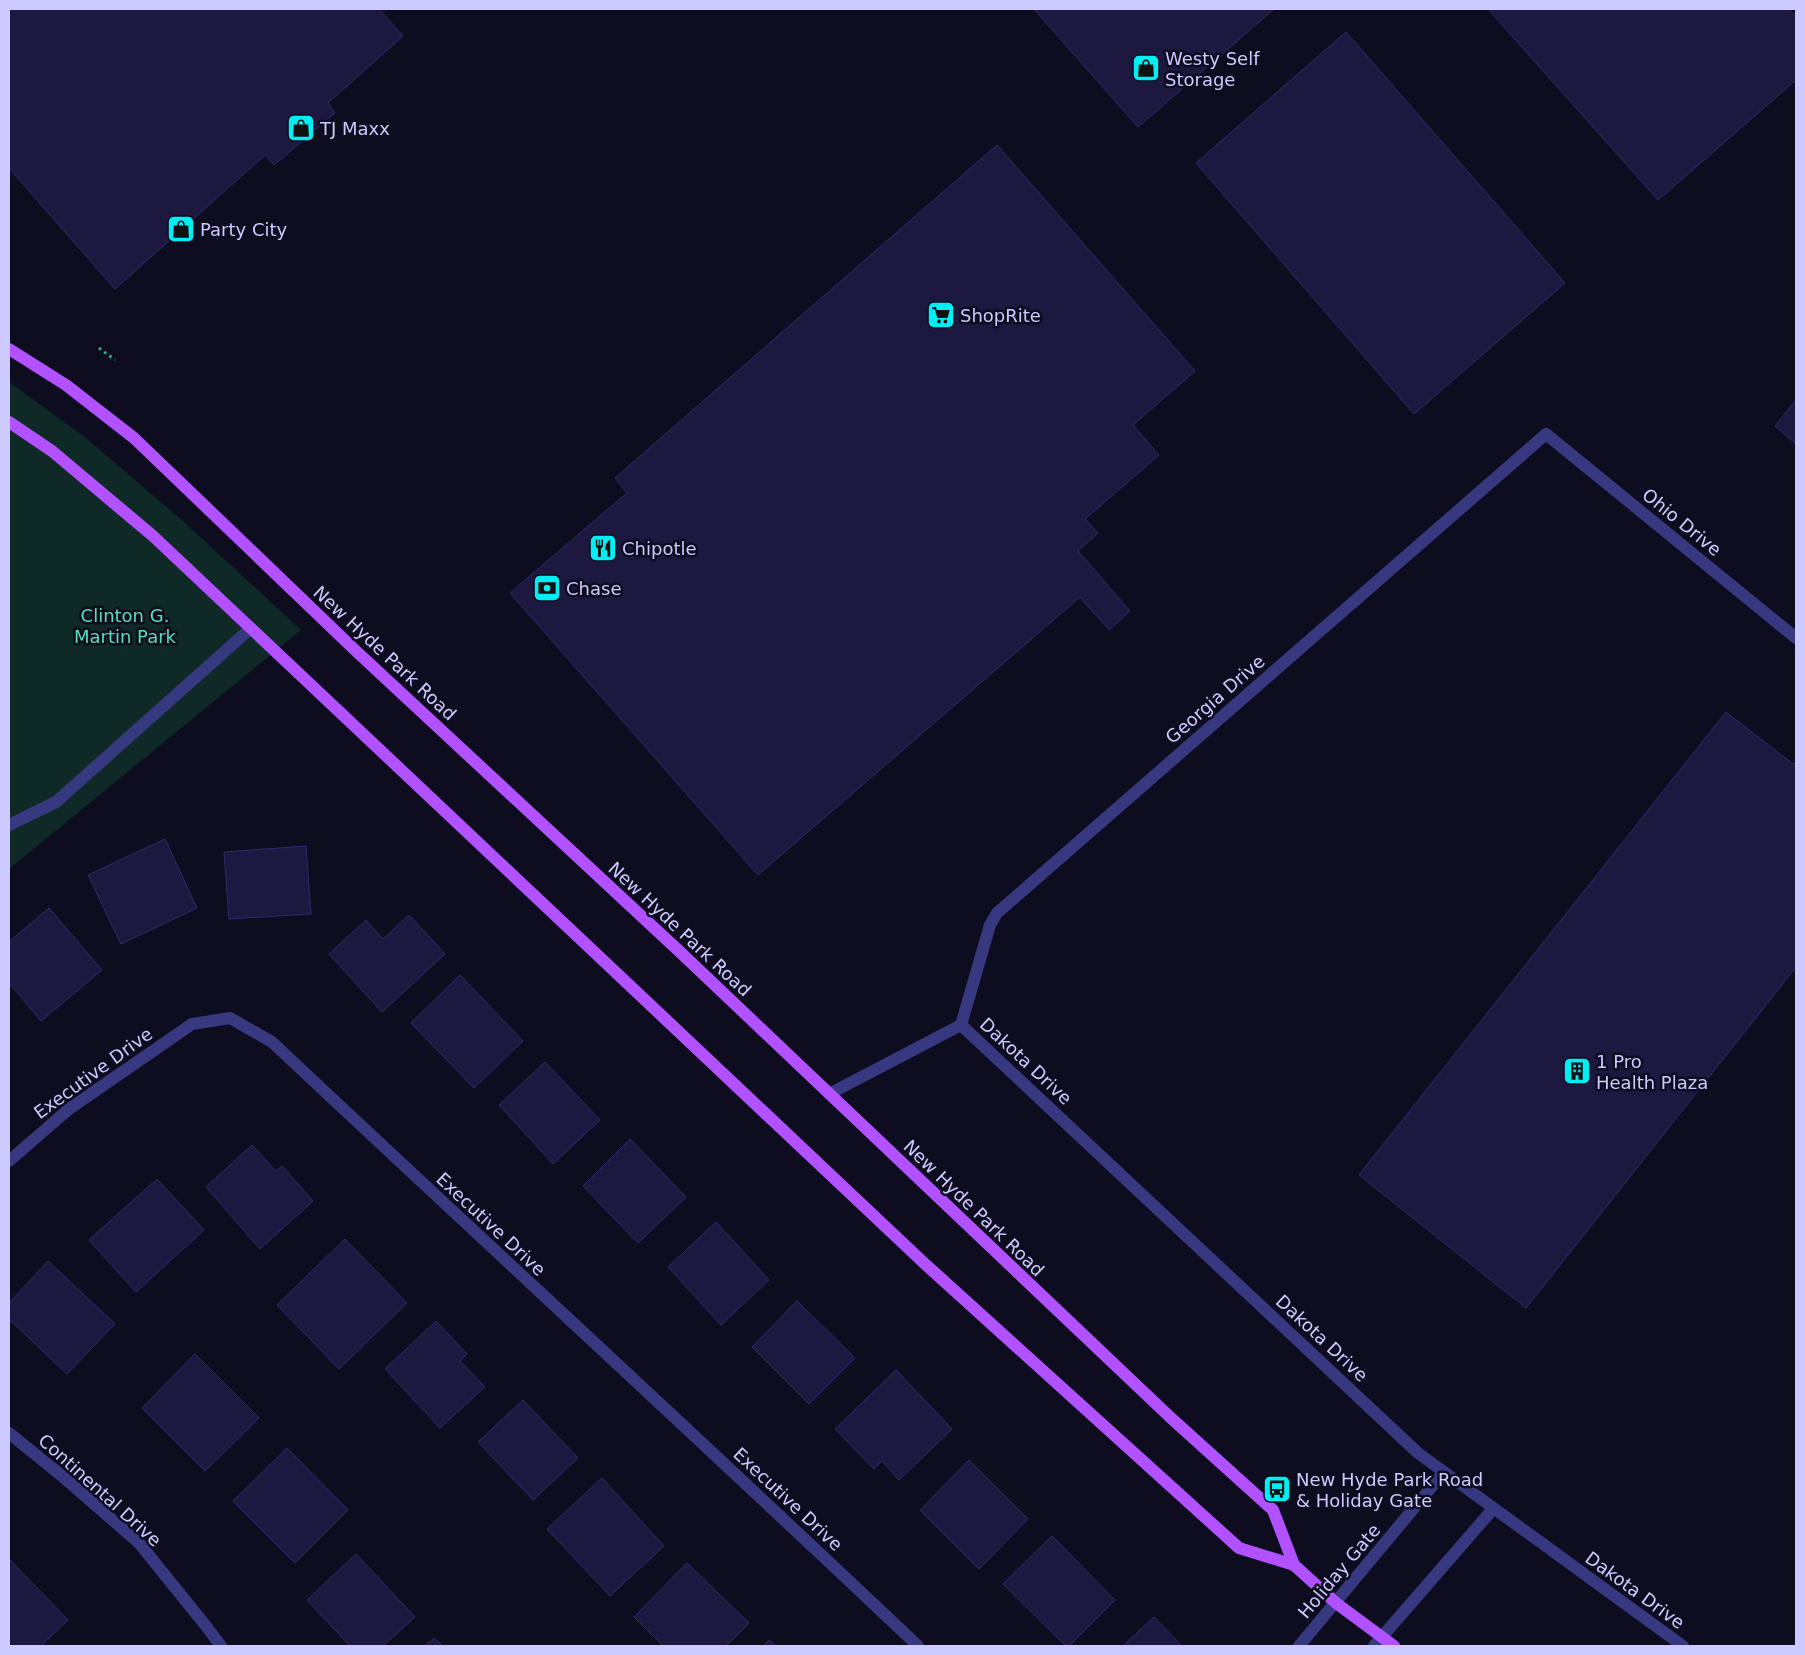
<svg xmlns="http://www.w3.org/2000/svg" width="1805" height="1655" font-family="'DejaVu Sans',sans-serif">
<rect width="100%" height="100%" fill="#0e0c1f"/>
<polygon fill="#0f2926" points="9,382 85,437 184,522 301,630 9,869"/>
<g fill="#1d1840" stroke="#322a6d">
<polygon points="9,9 379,9 403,36 328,103 335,113 274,165 265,155 115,289 9,168"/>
<polygon points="1034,9 1274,9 1138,127"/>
<polygon points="1488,9 1789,9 1796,17 1796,80 1658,200"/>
<polygon points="1346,32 1565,283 1414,414 1196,163"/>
<polygon points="997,145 1195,371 1133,425 1159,455 1085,519 1098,533 1078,551 1130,611 1109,630 1080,597 758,875 510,593 627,493 615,478"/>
<polygon points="1796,400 1796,444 1775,426"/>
<polygon points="1726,712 1793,764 1796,761 1796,967 1526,1308 1359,1175"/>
<polygon points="165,839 197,908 121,944 88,875"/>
<polygon points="306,846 311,914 229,919 224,852"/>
<polygon points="49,908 102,970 41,1021 9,983 9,942"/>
<polygon points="409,915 445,954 382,1012 329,954 366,920 383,939"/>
<polygon points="460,975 523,1041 474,1088 411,1023"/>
<polygon points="545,1062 600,1120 553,1164 499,1105"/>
<polygon points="630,1139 686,1197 638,1243 583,1186"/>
<polygon points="252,1145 276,1171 282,1166 313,1201 260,1249 206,1187"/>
<polygon points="157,1179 204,1230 136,1292 89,1240"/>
<polygon points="716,1222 769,1280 721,1325 668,1267"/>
<polygon points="345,1239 407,1303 339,1369 277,1305"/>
<polygon points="48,1261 115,1324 67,1374 9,1319 9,1303"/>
<polygon points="797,1301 855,1358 809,1404 752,1347"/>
<polygon points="436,1321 467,1354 460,1361 485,1387 440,1428 385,1369"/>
<polygon points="195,1354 259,1418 205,1471 142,1408"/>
<polygon points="896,1370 952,1429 899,1480 882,1461 874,1469 835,1429"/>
<polygon points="523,1400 578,1458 533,1500 478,1442"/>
<polygon points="287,1448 348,1510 295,1563 233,1501"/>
<polygon points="969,1460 1028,1519 979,1569 920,1510"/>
<polygon points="602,1478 664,1546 610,1596 547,1529"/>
<polygon points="1052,1536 1115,1600 1069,1646 1066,1646 1003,1584"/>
<polygon points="356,1554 415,1617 383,1646 350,1646 307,1600"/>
<polygon points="9,1559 68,1620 41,1646 9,1646"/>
<polygon points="687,1563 749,1623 726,1646 663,1646 634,1617"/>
<polygon points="1154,1617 1182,1646 1123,1646"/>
<polygon points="434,1638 443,1646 425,1646"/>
<polygon points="769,1640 776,1646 763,1646"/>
</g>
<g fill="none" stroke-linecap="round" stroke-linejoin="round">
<polyline stroke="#2cb19f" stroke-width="3" stroke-dasharray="2.5 4" stroke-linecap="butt" points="99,348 115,360"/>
<g stroke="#36397f" stroke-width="12">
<polyline points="9,825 56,802 251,628"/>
<polyline points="961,1025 990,925 997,913 1546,434 1796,638"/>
<polyline points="961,1025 1418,1453 1683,1646"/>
<polyline points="829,1094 961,1025"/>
<path d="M9,1161L69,1109L192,1024L230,1018L272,1042C487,1244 704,1443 918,1646"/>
<polyline points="9,1433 62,1476 139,1543 206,1626 221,1646"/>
<polyline points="1299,1646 1444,1472"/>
<polyline points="1374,1646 1493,1509"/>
</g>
<g stroke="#b151ff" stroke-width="12">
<polyline points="9,349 66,385 134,438 356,651 679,951 1171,1418 1273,1510 1294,1565 1336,1603 1394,1646"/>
<polyline points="9,422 52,451 153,536 924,1263 1239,1548 1294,1565"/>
</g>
</g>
<defs>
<g id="shop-square" transform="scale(1.4375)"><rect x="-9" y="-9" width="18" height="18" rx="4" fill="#00eff5" stroke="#0e0c1f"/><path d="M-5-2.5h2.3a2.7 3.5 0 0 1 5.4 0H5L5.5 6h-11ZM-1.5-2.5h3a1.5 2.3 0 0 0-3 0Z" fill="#111"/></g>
<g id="supermarket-square" transform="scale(1.4375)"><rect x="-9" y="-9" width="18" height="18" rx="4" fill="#00eff5" stroke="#0e0c1f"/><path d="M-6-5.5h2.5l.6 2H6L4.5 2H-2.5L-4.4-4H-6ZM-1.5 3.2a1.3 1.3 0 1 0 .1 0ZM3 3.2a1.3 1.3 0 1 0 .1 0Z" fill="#111"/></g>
<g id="restaurant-square" transform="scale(1.4375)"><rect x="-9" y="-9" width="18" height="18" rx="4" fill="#00eff5" stroke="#0e0c1f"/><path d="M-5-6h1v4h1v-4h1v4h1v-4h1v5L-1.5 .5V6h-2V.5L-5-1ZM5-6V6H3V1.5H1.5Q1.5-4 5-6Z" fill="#111"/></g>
<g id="bank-square" transform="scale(1.4375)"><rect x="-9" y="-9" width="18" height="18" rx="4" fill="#00eff5" stroke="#0e0c1f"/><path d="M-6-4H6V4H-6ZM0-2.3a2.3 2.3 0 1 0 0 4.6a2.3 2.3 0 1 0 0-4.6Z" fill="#111"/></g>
<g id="building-square" transform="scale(1.4375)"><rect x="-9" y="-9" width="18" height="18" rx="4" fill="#00eff5" stroke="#0e0c1f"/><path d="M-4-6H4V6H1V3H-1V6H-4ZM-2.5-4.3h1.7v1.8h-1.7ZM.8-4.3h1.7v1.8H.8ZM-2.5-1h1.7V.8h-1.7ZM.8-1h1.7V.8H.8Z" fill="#111"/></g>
<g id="bus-square" transform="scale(1.4375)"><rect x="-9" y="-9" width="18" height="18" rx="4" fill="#00eff5" stroke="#0e0c1f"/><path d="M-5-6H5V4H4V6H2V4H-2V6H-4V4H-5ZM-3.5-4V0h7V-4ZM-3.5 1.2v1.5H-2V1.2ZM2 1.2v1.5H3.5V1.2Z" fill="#111"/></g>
</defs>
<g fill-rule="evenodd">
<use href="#shop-square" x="1146" y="68"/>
<use href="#shop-square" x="301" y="128"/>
<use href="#shop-square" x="181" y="229"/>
<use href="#supermarket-square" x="941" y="315"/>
<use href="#restaurant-square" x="603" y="548"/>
<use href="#bank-square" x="547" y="588"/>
<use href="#building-square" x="1577" y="1071"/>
<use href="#bus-square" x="1277" y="1489"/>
</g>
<g text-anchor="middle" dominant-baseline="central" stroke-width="5" stroke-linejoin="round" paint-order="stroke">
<g font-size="18" fill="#cccaff" stroke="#0e0c1f" text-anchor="start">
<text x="1165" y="58">Westy Self<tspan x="1165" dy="21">Storage</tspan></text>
<text x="320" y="128">TJ Maxx</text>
<text x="200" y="229">Party City</text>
<text x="960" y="315">ShopRite</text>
<text x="622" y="548">Chipotle</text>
<text x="566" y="588">Chase</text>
<text x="1596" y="1061">1 Pro<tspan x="1596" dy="21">Health Plaza</tspan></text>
<text x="1296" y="1479">New Hyde Park Road<tspan x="1296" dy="21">&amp; Holiday Gate</tspan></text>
</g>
<g font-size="18" fill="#cccaff" stroke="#0e0c1f">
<text transform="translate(1682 522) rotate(39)">Ohio Drive</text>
<text transform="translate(385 653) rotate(43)">New Hyde Park Road</text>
<text transform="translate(1215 699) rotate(-41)">Georgia Drive</text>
<text transform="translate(680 929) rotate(43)">New Hyde Park Road</text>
<text transform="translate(1026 1061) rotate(43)">Dakota Drive</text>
<text transform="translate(93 1073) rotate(-36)">Executive Drive</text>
<text transform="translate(974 1208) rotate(44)">New Hyde Park Road</text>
<text transform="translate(491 1224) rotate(43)">Executive Drive</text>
<text transform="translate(1322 1338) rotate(43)">Dakota Drive</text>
<text transform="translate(100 1490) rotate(42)">Continental Drive</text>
<text transform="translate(788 1499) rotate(43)">Executive Drive</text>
<text transform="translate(1339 1571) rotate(-50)">Holiday Gate</text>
<text transform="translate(1635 1590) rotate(36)">Dakota Drive</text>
</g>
<g font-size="18" fill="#56e0b3" stroke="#0e0c1f">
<text x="125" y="615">Clinton G.<tspan x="125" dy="21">Martin Park</tspan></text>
</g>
</g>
<rect width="1805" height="1655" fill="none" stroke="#cccaff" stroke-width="20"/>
</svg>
